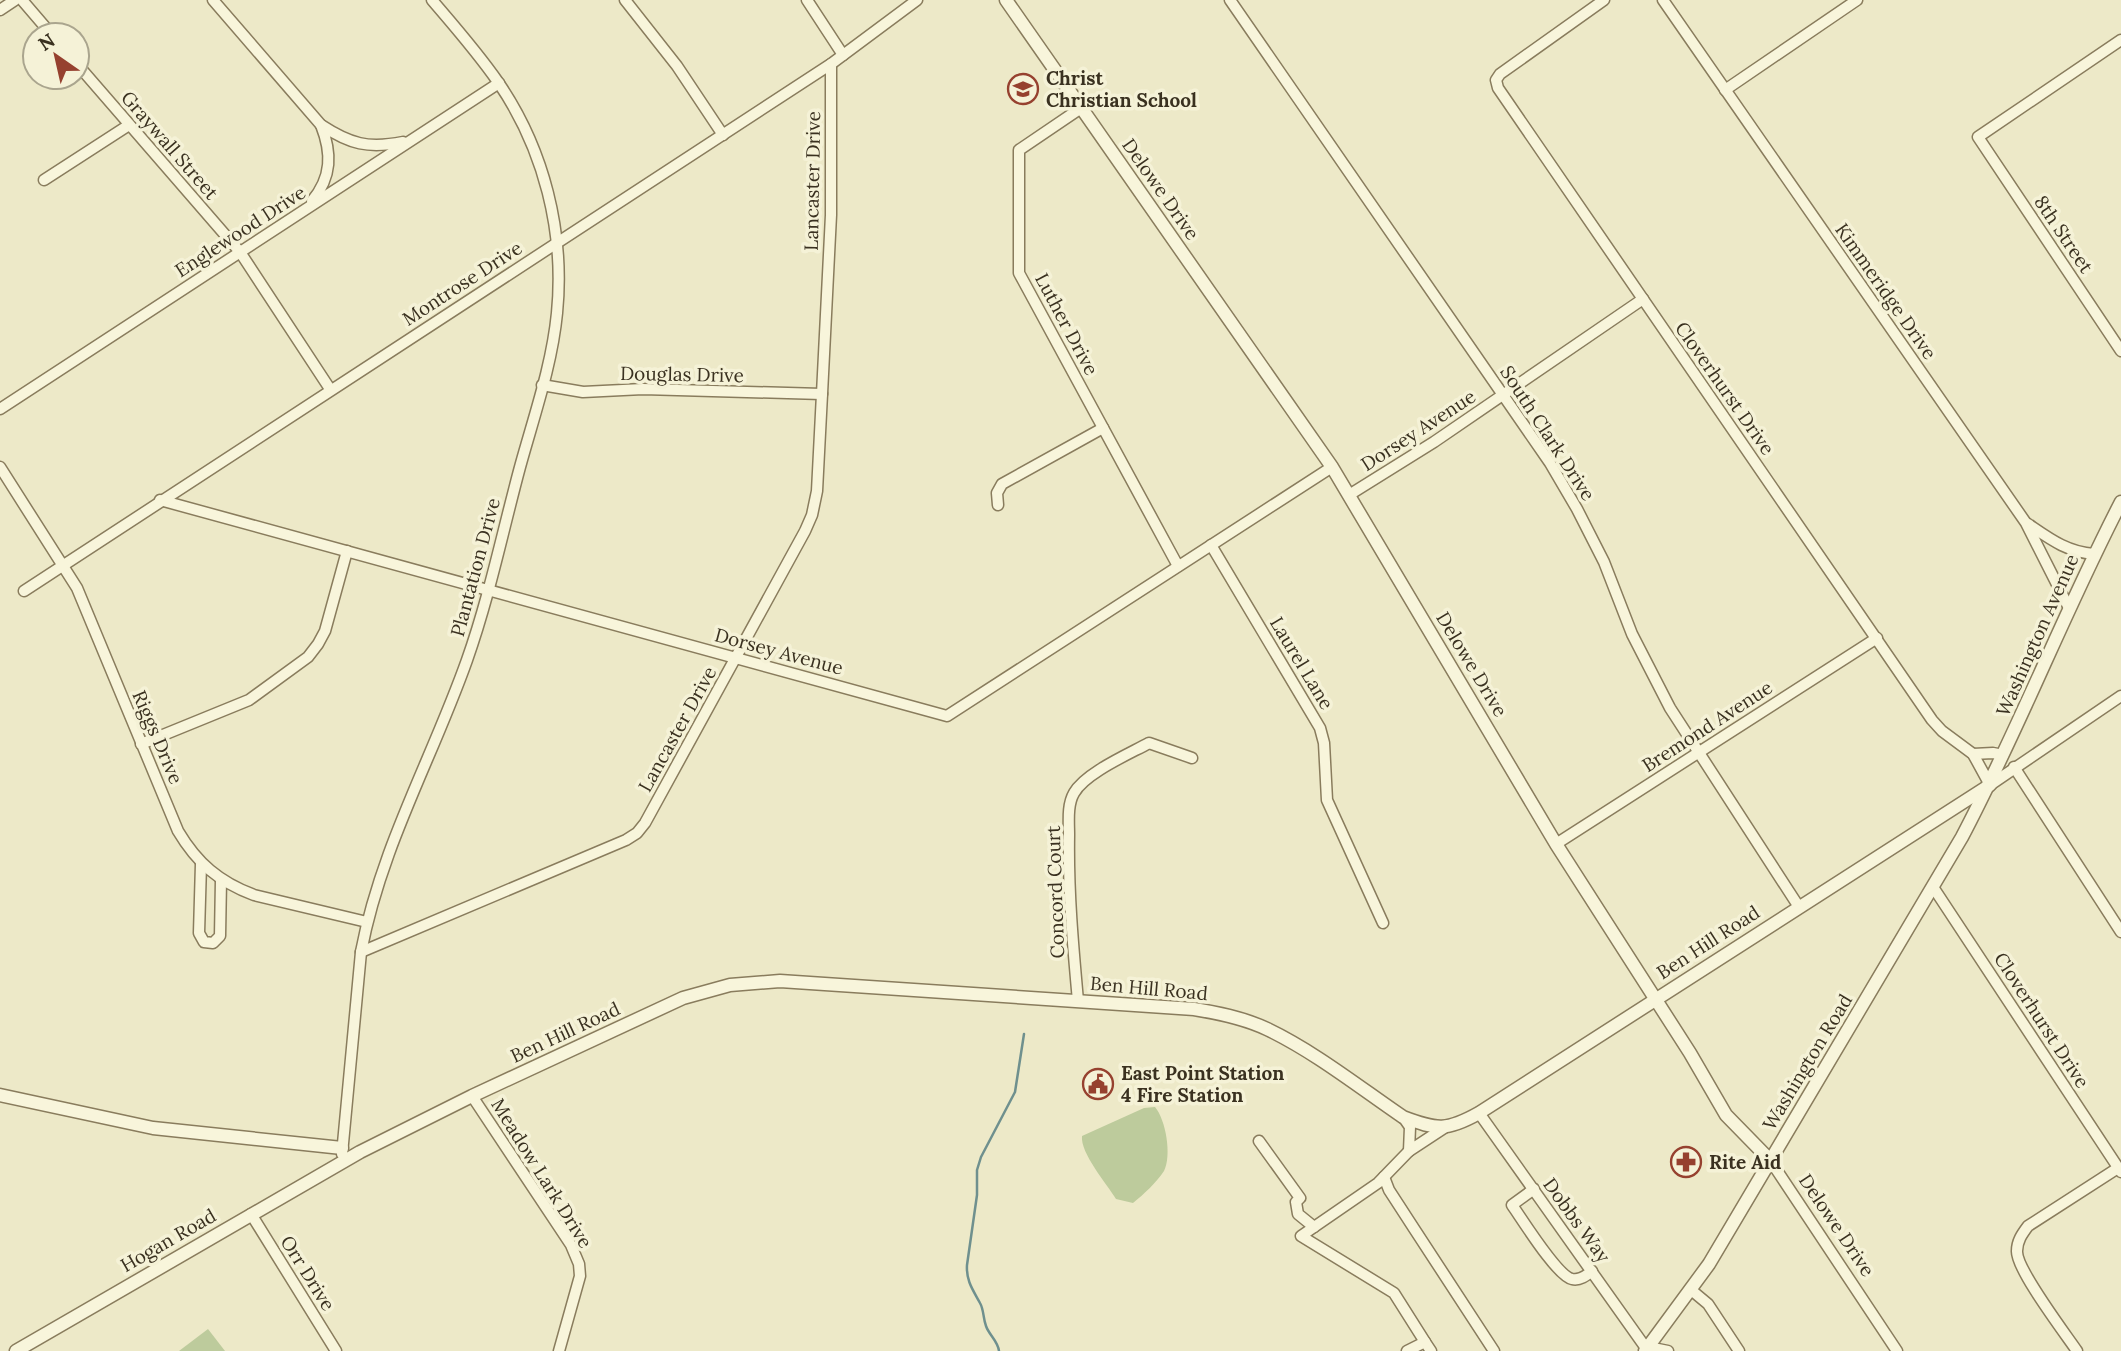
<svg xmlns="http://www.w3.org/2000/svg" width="2121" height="1351" font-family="Lora,serif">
<rect width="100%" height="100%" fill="#ede9c8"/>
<g fill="#bdcb9c">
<path d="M1155,1107C1166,1120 1172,1156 1164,1171C1156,1183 1144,1194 1133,1203L1116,1199C1107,1184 1080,1153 1082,1136L1144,1108Z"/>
<polygon points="208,1329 225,1351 179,1351"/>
</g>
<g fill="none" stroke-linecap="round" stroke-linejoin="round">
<path stroke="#6f908e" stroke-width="2.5" d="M999,1351C998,1341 989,1335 986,1326C983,1318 984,1310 980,1303C973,1290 966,1281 967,1265L977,1195V1170L981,1157L1015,1092L1024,1034"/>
<g stroke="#897c5d" stroke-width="13">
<g id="minor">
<polyline points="22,0 52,35"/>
<path d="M213,0L321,125C350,144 368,149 403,142"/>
<polyline points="625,0 677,66 723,135"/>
<polyline points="807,0 843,55"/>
<polyline points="1230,0 1550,463 1577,509 1604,562 1632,634 1670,708 1799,907"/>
<polyline points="1604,0 1500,74 1496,80 1498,88 1932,720 1942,731 1973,754 1990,785 2121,696"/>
<polyline points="1663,0 2026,523 2069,608"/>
<polyline points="0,10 15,0"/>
<polyline points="2121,40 1978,137 2121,351"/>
<polyline points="77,64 240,252 330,389"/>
<polyline points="1725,90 1857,0"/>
<polyline points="1081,108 1019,150 1019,273 1178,566"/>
<polyline points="44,180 129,125"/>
<path d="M312,201C332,177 332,153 321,125"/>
<polyline points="542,385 583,392 643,389 822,394"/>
<polyline points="0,409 499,83"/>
<path d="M0,467L77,588L178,831C197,863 219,882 254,895L367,922"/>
<polyline points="1349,495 1434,442 1643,299"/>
<polyline points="160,500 947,716 1332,467"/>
<polyline points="998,505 997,493 1002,484 1103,428"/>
<path d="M2028,524C2050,539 2067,552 2094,554"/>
<polyline points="1211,545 1320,728 1324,743 1327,800 1383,923"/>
<polyline points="24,591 831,64 917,0"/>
<polyline points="141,744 249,700 308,657 318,644 325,631 347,551"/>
<polyline points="1973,754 1993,753 2003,755"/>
<polyline points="2014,767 2121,932"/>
<polyline points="1556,844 1877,638"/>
<polyline points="201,864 199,933 204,942 213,943 220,936 221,880"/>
<polyline points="1933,887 2121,1172"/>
<polyline points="361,952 626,840 637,833 645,823 805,531 812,515 817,491 822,394 831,215 831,64"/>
<path d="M1078,1001C1073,946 1068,891 1069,835C1069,822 1067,805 1074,793C1085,773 1129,754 1149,743L1192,758"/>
<polyline points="472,1096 571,1245 579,1264 580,1276 559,1351"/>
<polyline points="1479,1113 1648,1351"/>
<polyline points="1403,1117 1410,1127 1409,1151 1444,1128"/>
<polyline points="1259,1141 1300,1198 1296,1202 1298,1214 1314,1227"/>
<polyline points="1409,1151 1378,1183 1301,1236 1394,1293 1425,1342"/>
<path d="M342,1154L361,952C381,847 432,759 467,660C489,598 503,530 520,467C534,416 552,365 557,313C565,232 544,149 498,82C478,53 455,27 432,0"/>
<polyline points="1770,1160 1897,1351"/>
<polyline points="1384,1177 1389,1190 1413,1227 1494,1351"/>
<path d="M1534,1189L1512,1205C1522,1219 1557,1276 1572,1279C1580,1281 1587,1275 1592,1271"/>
<polyline points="251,1214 336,1351"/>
<polyline points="1690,1289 1708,1304 1739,1351"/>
<polyline points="1648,1347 1668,1351"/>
<polyline points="1407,1351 1425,1342 1431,1351"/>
<path d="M2077,1351C2064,1332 2016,1269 2017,1251C2017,1241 2022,1234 2028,1226L2118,1168"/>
</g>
</g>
<g stroke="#897c5d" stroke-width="15">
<g id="tertiary">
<polyline points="1006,0 1332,467 1556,844 1690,1053 1726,1115 1770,1160"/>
<polyline points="0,1095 153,1128 342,1148"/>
<path d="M16,1351L360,1152L472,1096L683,998L730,985L780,981L1194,1009C1219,1013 1244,1018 1267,1029C1315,1052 1359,1087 1403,1117C1437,1130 1447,1131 1479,1113L1990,785"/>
<path d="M1645,1351L1709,1264L1962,837C2020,727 2064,612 2121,502"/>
</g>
</g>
<use href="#minor" stroke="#f8f5db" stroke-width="10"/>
<use href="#tertiary" stroke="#f8f5db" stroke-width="12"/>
</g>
<defs>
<g id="school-ring" transform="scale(1.575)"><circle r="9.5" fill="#f5f2d7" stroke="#96412f" stroke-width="1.5"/><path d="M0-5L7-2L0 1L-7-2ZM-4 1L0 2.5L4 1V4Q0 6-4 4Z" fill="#96412f"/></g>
<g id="civic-ring" transform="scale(1.575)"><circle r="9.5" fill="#f5f2d7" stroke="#96412f" stroke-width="1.5"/><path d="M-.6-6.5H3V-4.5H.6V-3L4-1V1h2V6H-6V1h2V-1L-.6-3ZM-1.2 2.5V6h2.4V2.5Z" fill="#96412f"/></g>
<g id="pharmacy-ring" transform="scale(1.575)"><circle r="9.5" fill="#f5f2d7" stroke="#96412f" stroke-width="1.5"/><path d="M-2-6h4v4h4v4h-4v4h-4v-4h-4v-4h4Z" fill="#96412f"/></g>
</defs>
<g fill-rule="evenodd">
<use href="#school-ring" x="1023" y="89"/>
<use href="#civic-ring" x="1098" y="1084"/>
<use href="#pharmacy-ring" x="1686" y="1162"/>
</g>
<g text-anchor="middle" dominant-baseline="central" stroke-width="7" stroke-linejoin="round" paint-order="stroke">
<g font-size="19" font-weight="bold" fill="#3a3120" stroke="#f5f2d7" text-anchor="start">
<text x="1046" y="78">Christ<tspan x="1046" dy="22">Christian School</tspan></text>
<text x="1121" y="1073">East Point Station<tspan x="1121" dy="22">4 Fire Station</tspan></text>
<text x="1709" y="1162">Rite Aid</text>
</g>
<g font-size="19" fill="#3a3120" stroke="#f5f2d7">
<text transform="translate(170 145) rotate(49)">Graywall Street</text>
<text transform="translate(812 181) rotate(-89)">Lancaster Drive</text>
<text transform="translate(1161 189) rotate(55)">Delowe Drive</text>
<text transform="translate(240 231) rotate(-33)">Englewood Drive</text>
<text transform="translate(2064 234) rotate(56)">8th Street</text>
<text transform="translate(462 283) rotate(-33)">Montrose Drive</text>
<text transform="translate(1886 291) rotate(55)">Kimmeridge Drive</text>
<text transform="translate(1067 324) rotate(62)">Luther Drive</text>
<text transform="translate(682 374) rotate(1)">Douglas Drive</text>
<text transform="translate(1725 388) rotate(55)">Cloverhurst Drive</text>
<text transform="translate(1418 430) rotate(-33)">Dorsey Avenue</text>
<text transform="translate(1548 433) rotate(57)">South Clark Drive</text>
<text transform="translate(475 567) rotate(-75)">Plantation Drive</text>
<text transform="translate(2037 635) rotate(-66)">Washington Avenue</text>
<text transform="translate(779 651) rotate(15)">Dorsey Avenue</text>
<text transform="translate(1302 663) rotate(59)">Laurel Lane</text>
<text transform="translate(1472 664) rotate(59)">Delowe Drive</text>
<text transform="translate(1707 726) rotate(-33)">Bremond Avenue</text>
<text transform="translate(677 729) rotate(-61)">Lancaster Drive</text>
<text transform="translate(158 737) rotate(67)">Riggs Drive</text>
<text transform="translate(1055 892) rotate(-92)">Concord Court</text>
<text transform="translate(1708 942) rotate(-33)">Ben Hill Road</text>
<text transform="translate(1149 988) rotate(5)">Ben Hill Road</text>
<text transform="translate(2042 1020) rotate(57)">Cloverhurst Drive</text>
<text transform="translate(565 1032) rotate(-25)">Ben Hill Road</text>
<text transform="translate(1807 1062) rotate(-59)">Washington Road</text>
<text transform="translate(542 1173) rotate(58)">Meadow Lark Drive</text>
<text transform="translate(1577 1220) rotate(54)">Dobbs Way</text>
<text transform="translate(1837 1225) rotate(56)">Delowe Drive</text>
<text transform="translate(168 1240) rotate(-30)">Hogan Road</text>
<text transform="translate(308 1273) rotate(58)">Orr Drive</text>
</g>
</g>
<g transform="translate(56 56) rotate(326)"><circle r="33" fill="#f5f2d7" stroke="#aaa58e" stroke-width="2"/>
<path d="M0-5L12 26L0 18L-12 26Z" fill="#96412f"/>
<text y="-10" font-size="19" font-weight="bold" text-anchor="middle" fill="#3a3120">N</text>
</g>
</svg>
